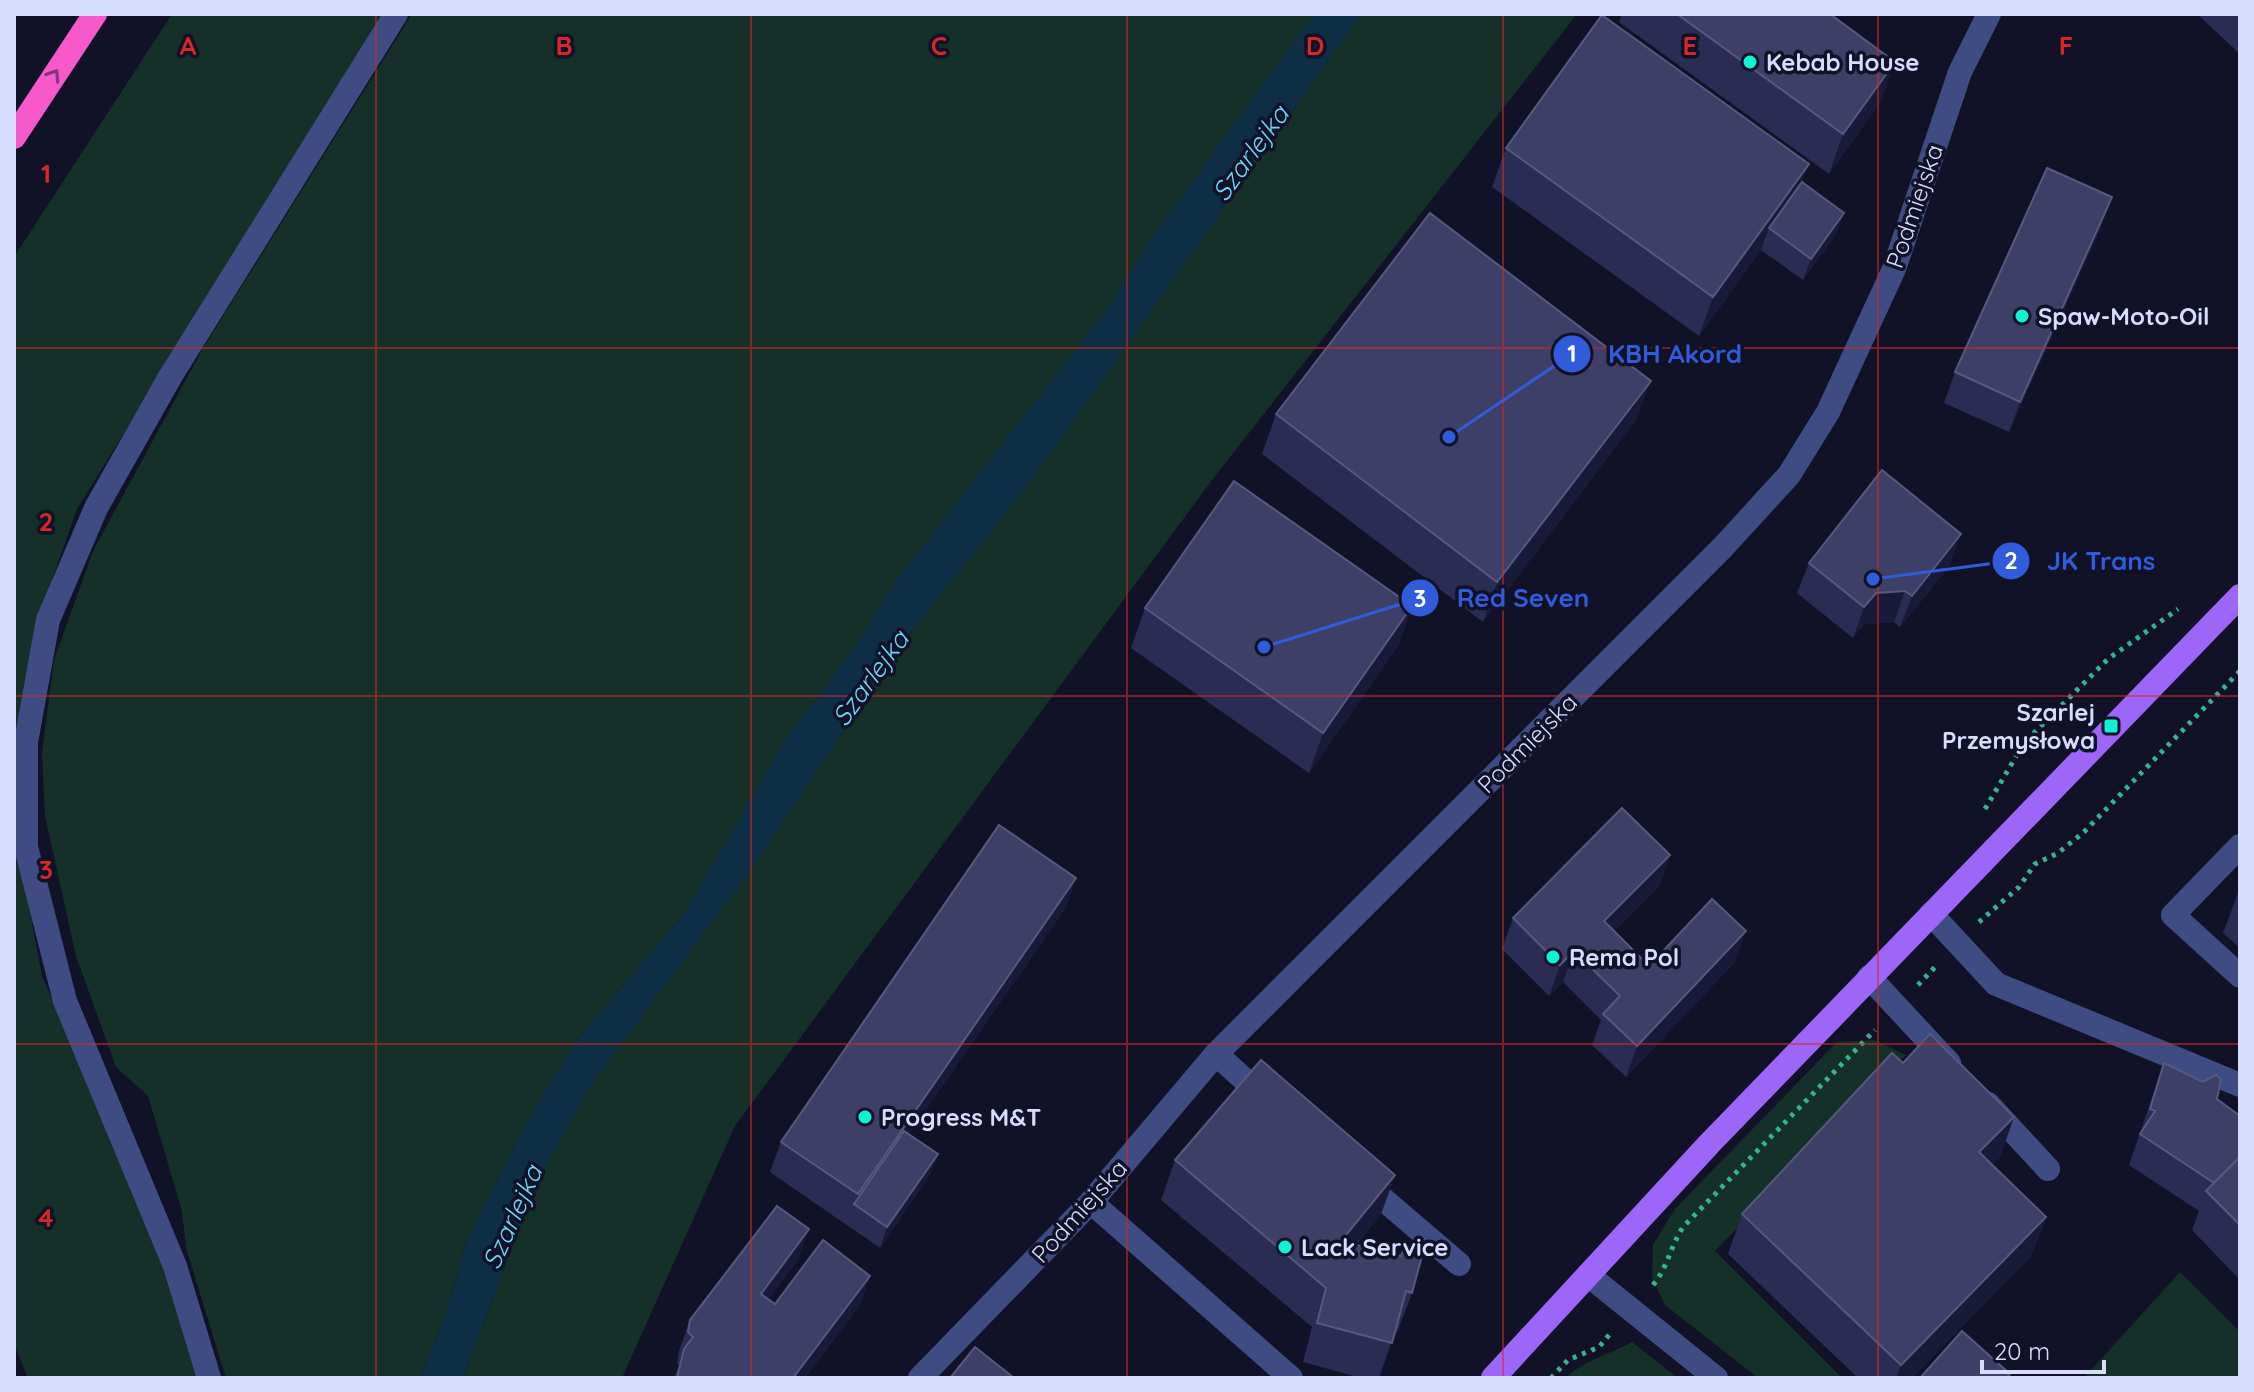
<svg xmlns="http://www.w3.org/2000/svg" width="2254" height="1392" font-family="Quicksand,sans-serif">
<rect width="100%" height="100%" fill="#111227"/>
<g fill="#143029">
<polygon points="172,14 383,14 77,509 45,600 20,859 42,976 170,1268 198,1378 28,1378 14,1344 14,257"/>
<polygon points="412,14 1314,14 1148,243 1114,300 899,577 853,650 786,739 683,915 578,1038 526,1124 467,1239 447,1311 420,1378 226,1378 186,1248 182,1211 148,1096 116,1067 76,956 45,816 42,752 54,660 93,551 203,348"/>
<polygon points="1361,14 1577,14 1212,480 735,1126 622,1378 463,1378 535,1186 592,1083 753,867 906,638 1028,485"/>
<polygon points="1874,1040 1906,1055 1715,1251 1842,1378 1758,1378 1665,1305 1652,1278 1653,1245 1674,1210 1837,1042"/>
<polygon points="2180,1272 2240,1332 2240,1378 2084,1378"/>
<path d="M1632,1342L1678,1378H1566C1582,1361 1611,1354 1632,1342Z"/>
</g>
<polygon fill="#0d2e44" points="1314,14 1361,14 1028,485 906,638 753,867 592,1083 535,1186 463,1378 420,1378 447,1311 467,1239 526,1124 578,1038 683,915 786,739 853,650 899,577 1114,300 1148,243"/>
<g fill="none" stroke-linecap="round" stroke-linejoin="round">
<g stroke="#36b48e" stroke-width="5" stroke-dasharray="4 6" stroke-linecap="butt">
<polyline points="1985,809 2024,743 2108,659 2178,609"/>
<polyline points="1979,922 2019,887 2035,864 2058,853 2084,832 2240,671"/>
<polyline points="1918,985 1936,966"/>
<path d="M1653,1285C1668,1267 1670,1247 1683,1227L1875,1030"/>
<polyline points="1551,1378 1568,1360 1599,1347 1609,1335"/>
</g>
<g stroke="#3e4c83" stroke-width="24">
<polyline points="2240,846 2173,915 2240,976"/>
<polyline points="1931,914 1996,984 2240,1085"/>
<polyline points="1869,977 1949,1063"/>
<polyline points="1216,1054 1267,1100"/>
<polyline points="1988,1104 2048,1169"/>
<polyline points="1362,1181 1459,1264"/>
<polyline points="1091,1202 1291,1378"/>
<polyline points="1588,1275 1716,1378"/>
<polyline points="209,1378 175,1266 65,1001 26,847 26,742 48,620 96,508 170,377 396,14"/>
<polyline points="920,1378 1091,1202 1216,1054 1724,546 1789,475 1828,412 1894,269 1960,72 1989,14"/>
</g>
<polyline stroke="#9d65f8" stroke-width="24" points="1493,1378 1710,1143 2240,596"/>
<polyline stroke="#f759cb" stroke-width="24" points="14,137 95,14"/>
</g>
<g fill="#2b2c54">
<polygon points="1622,14 1830,14 1881,101 1829,174 1619,22"/>
<polygon points="2197,14 2240,14 2240,54"/>
<polygon points="1506,148 1809,164 1802,182 1844,213 1836,234 1803,280 1761,250 1699,336 1492,187"/>
<polygon points="2101,228 2009,432 1944,403 1955,372"/>
<polygon points="1276,414 1636,420 1483,622 1262,454"/>
<polygon points="1809,563 1950,565 1900,627 1894,622 1864,624 1853,638 1797,593"/>
<polygon points="1412,606 1398,646 1309,773 1131,648 1145,608"/>
<polygon points="1670,855 1659,886 1614,931 1649,966 1735,962 1626,1077 1592,1045 1601,1020 1563,982 1549,996 1502,949 1513,918"/>
<polygon points="1076,878 1065,909 909,1134 930,1175 880,1248 770,1172 781,1142"/>
<polygon points="2240,891 2240,948 2223,933 2238,893"/>
<polygon points="1903,1063 2014,1117 2000,1157 1992,1164 2046,1217 2031,1256 1912,1378 1858,1378 1728,1254 1742,1214"/>
<polygon points="2164,1063 2240,1116 2240,1280 2192,1230 2199,1211 2129,1165"/>
<polygon points="1175,1160 1395,1175 1381,1214 1356,1245 1412,1293 1397,1333 1395,1332 1379,1378 1361,1378 1303,1362 1312,1327 1161,1200"/>
<polygon points="798,1260 768,1300 775,1304 870,1276 859,1307 805,1378 674,1378 679,1365 677,1363 679,1351 690,1320"/>
</g>
<g fill="#191a3a">
<polygon points="1895,62 1881,101 1829,174 1843,134"/>
<polygon points="1809,164 1794,203 1769,228 1761,250 1699,336 1713,297"/>
<polygon points="2112,197 2101,228 2009,432 2020,402"/>
<polygon points="1844,213 1836,234 1803,280 1811,259"/>
<polygon points="1651,381 1636,420 1483,622 1497,582"/>
<polygon points="1961,534 1950,565 1900,627 1912,596"/>
<polygon points="1905,591 1894,622 1864,624 1853,638 1864,607 1876,593"/>
<polygon points="1412,606 1398,646 1309,773 1323,733"/>
<polygon points="1670,855 1659,886 1593,952 1604,921"/>
<polygon points="1076,878 1065,909 859,1207 854,1204 858,1194"/>
<polygon points="1746,931 1735,962 1626,1077 1637,1046"/>
<polygon points="1574,951 1563,982 1549,996 1560,965"/>
<polygon points="2014,1117 2000,1157 1965,1191 1979,1152"/>
<polygon points="938,1154 930,1175 880,1248 887,1227"/>
<polygon points="1395,1175 1381,1214 1326,1280 1341,1241"/>
<polygon points="2046,1217 2031,1256 1912,1378 1896,1378 1901,1365"/>
<polygon points="809,1229 798,1260 749,1325 761,1294"/>
<polygon points="870,1276 859,1307 805,1378 793,1378"/>
</g>
<g fill="#3e3f66" stroke="#56587e" stroke-width="2">
<polygon points="1677,14 1830,14 1895,62 1843,134"/>
<polygon points="1602,15 1809,164 1713,297 1506,148"/>
<polygon points="2047,168 2112,197 2020,402 1955,372"/>
<polygon points="1802,182 1844,213 1811,259 1769,228"/>
<polygon points="1430,213 1651,381 1497,582 1276,414"/>
<polygon points="1882,470 1961,534 1912,596 1905,591 1876,593 1864,607 1809,563"/>
<polygon points="1234,481 1412,606 1323,733 1145,608"/>
<polygon points="1622,808 1670,855 1604,921 1649,966 1712,899 1746,931 1637,1046 1603,1014 1620,996 1574,951 1560,965 1513,918"/>
<polygon points="999,825 1076,878 858,1194 781,1142"/>
<polygon points="1930,1034 2014,1117 1979,1152 2046,1217 1901,1365 1742,1214 1892,1053 1903,1063"/>
<polygon points="1261,1060 1395,1175 1341,1241 1401,1256 1403,1251 1422,1256 1412,1293 1406,1291 1392,1343 1317,1323 1326,1288 1175,1160"/>
<polygon points="2164,1063 2203,1082 2216,1075 2221,1079 2217,1099 2240,1116 2240,1157 2214,1183 2140,1134 2155,1111 2150,1109"/>
<polygon points="904,1131 938,1154 887,1227 854,1204"/>
<polygon points="2240,1157 2240,1225 2206,1191"/>
<polygon points="777,1206 809,1229 761,1294 775,1304 823,1240 870,1276 793,1378 677,1378 684,1349 693,1337 688,1332 690,1320"/>
<polygon points="1962,1331 2010,1374 2007,1378 1920,1378"/>
<polygon points="975,1347 1014,1378 950,1378"/>
</g>
<defs><path id="oneway-chevron" d="M-2-3.5L2.5 0L-2 3.5" fill="none" stroke-width="1.6" stroke-linecap="round" stroke-linejoin="round" transform="scale(2)"/></defs>
<use stroke="#843679" href="#oneway-chevron" transform="translate(54 75) rotate(-57)"/>
<path fill="none" stroke="#d62828" stroke-width="2" stroke-opacity="0.55" d="M376,14V1378M751,14V1378M1127,14V1378M1503,14V1378M1878,14V1378M14,348H2240M14,696H2240M14,1044H2240"/>
<g fill="#0ef4d3" stroke="#111227" stroke-width="3">
<circle cx="1750" cy="62" r="8"/>
<circle cx="2022" cy="316" r="8"/>
<rect x="2103" y="718" width="16" height="16" rx="4"/>
<circle cx="1553" cy="957" r="8"/>
<circle cx="865" cy="1117" r="8"/>
<circle cx="1285" cy="1247" r="8"/>
</g>
<g text-anchor="middle" dominant-baseline="central" stroke-width="7" stroke-linejoin="round" paint-order="stroke">
<g font-size="24" font-weight="bold" fill="#d8ddfd" stroke="#111227" text-anchor="start">
<text x="1766" y="62">Kebab House</text>
<text x="2038" y="316">Spaw-Moto-Oil</text>
<text x="2095" y="712" text-anchor="end">Szarlej<tspan x="2095" dy="28">Przemysłowa</tspan></text>
<text x="1569" y="957">Rema Pol</text>
<text x="881" y="1117">Progress M&amp;T</text>
<text x="1301" y="1247">Lack Service</text>
</g>
<g font-size="24" fill="#d8ddfd" stroke="#111227">
<text transform="translate(1914 206) rotate(-71)">Podmiejska</text>
<text transform="translate(1527 743) rotate(-45)">Podmiejska</text>
<text transform="translate(1079 1211) rotate(-48)">Podmiejska</text>
</g>
<g font-size="26" font-style="italic" fill="#6bd9f8" stroke="#111227">
<text transform="translate(1250 153) rotate(-54)">Szarlejka</text>
<text transform="translate(870 678) rotate(-54)">Szarlejka</text>
<text transform="translate(512 1217) rotate(-66)">Szarlejka</text>
</g>
</g>
<g font-size="26" text-anchor="middle" font-weight="bold" fill="#d62828" stroke="#111227" stroke-width="7" stroke-linejoin="round" paint-order="stroke">
<text x="188" y="55">A</text>
<text x="564" y="55">B</text>
<text x="939" y="55">C</text>
<text x="1315" y="55">D</text>
<text x="1690" y="55">E</text>
<text x="2066" y="55">F</text>
<text x="46" y="183">1</text>
<text x="46" y="531">2</text>
<text x="46" y="879">3</text>
<text x="46" y="1227">4</text>
</g>
<path fill="none" stroke="#305cdc" stroke-width="3" d="M1449 437L1572 354M1873 579L2011 561M1264 647L1420 598"/>
<g fill="#305cdc" stroke="#111227" stroke-width="3">
<circle cx="1449" cy="437" r="8"/>
<circle cx="1873" cy="579" r="8"/>
<circle cx="1264" cy="647" r="8"/>
<circle cx="1572" cy="354" r="20"/>
<circle cx="2011" cy="561" r="20"/>
<circle cx="1420" cy="598" r="20"/>
</g>
<g font-size="24" text-anchor="middle" font-weight="bold" fill="#fff">
<text x="1572" y="362">1</text>
<text x="2011" y="569">2</text>
<text x="1420" y="607">3</text>
</g>
<g font-size="26" text-anchor="middle" font-weight="bold" fill="#305cdc" stroke="#111227" stroke-width="7" stroke-linejoin="round" paint-order="stroke">
<text x="1675" y="363">KBH Akord</text>
<text x="2101" y="570">JK Trans</text>
<text x="1523" y="607">Red Seven</text>
</g>
<rect width="2254" height="1392" fill="none" stroke="#d8ddfd" stroke-width="32"/>
<path d="M1982 1360v12h122v-12" fill="none" stroke="#d8ddfd" stroke-width="4"/>
<text x="1994" y="1360" font-size="24" fill="#d8ddfd" stroke="#111227" stroke-width="6" paint-order="stroke">20 m</text>
</svg>
